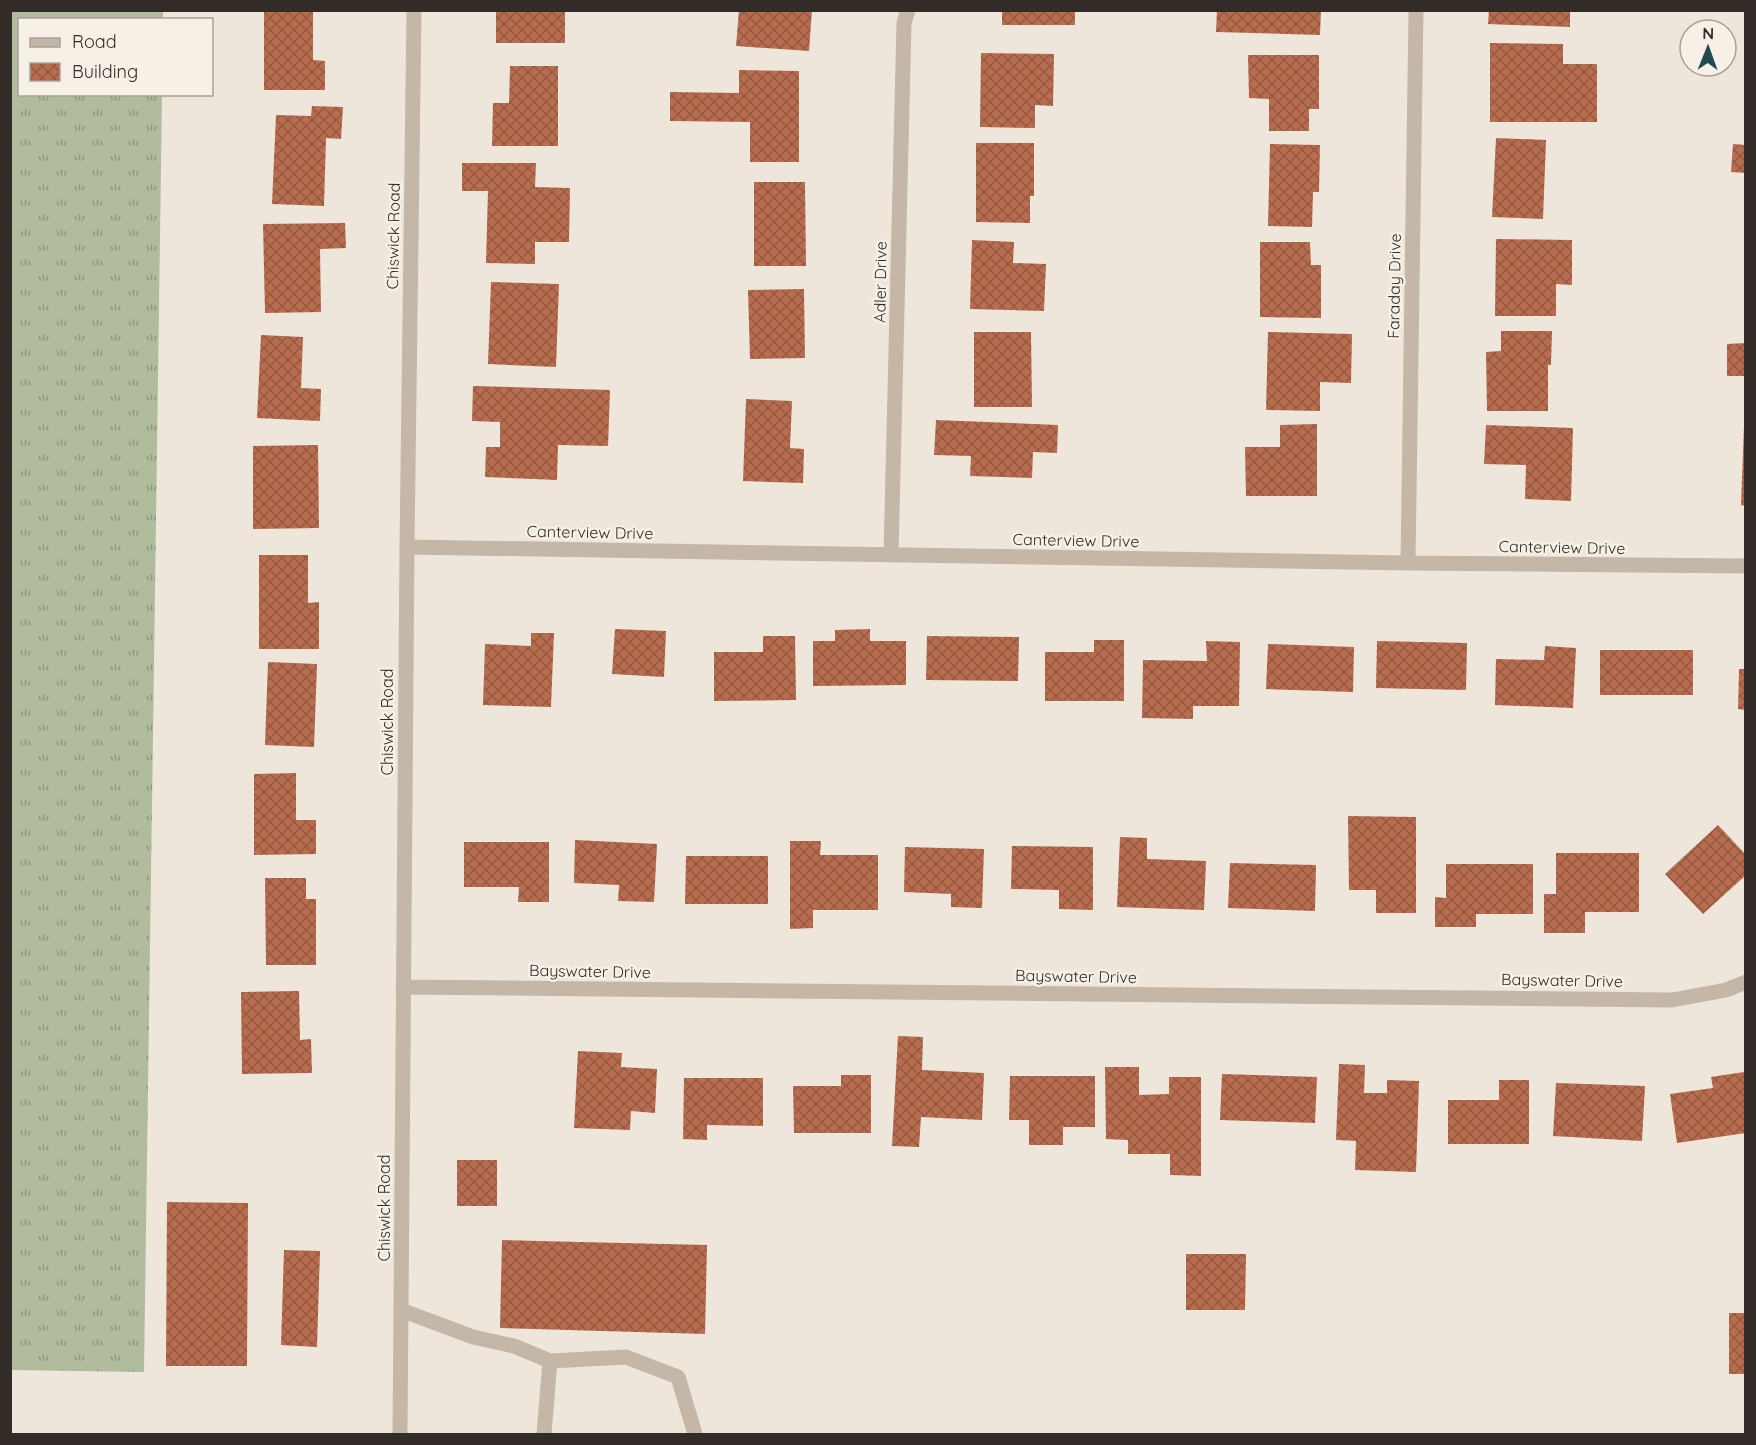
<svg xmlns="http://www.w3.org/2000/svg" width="1756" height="1445" font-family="Quicksand,sans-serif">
<defs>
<pattern id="grass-tufts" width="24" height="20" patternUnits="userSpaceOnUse" patternTransform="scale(1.5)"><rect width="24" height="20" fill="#b0bc9c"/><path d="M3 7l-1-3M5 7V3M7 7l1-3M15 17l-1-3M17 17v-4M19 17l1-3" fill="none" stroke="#90997f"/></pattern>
<pattern id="building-cross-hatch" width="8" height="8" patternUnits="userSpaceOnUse" patternTransform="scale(1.5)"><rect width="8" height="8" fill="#b86d4f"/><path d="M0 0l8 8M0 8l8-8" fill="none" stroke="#965a42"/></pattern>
</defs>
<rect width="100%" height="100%" fill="#eee6db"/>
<path fill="url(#grass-tufts)" d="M11,10L163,11V19L20,20V94L162,95L144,1372L11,1370Z"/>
<path fill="url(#building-cross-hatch)" d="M496,10H565V43H496Z
M739,10H812L809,51L736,46Z
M1002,10H1075V25H1002Z
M1217,10H1321L1320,35L1216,32Z
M1489,10H1570V27L1488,24Z
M264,11L313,12V60L325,61V90H264Z
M1490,43L1563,44V64H1597V122H1490Z
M981,53L1054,54L1053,106L1035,105V128L980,127Z
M1248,55H1319V109H1309V131H1269V99L1249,98Z
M510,66H558V146H492L493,103H509Z
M739,70L799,71V162H750V122L670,121V92L739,93Z
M312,106L343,107L341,139L326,138L324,206L272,204L276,115L311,116Z
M1496,138L1546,140L1543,219L1492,217Z
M976,143H1034V196H1030V223L976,222Z
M1270,144L1320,145L1319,192H1313L1312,227L1268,226Z
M1733,144L1746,145V173L1731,172Z
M462,163H536L535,187L570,188L569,242H535V264L486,263L488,191H462Z
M754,182H805L806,266H754Z
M345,223L346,248L320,249L321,312L265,313L263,224Z
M1496,239L1572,240V285L1556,284V316H1495Z
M972,240L1014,242L1013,263L1046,264L1044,311L970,309Z
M1260,242H1310L1311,265H1321V318L1260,317Z
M491,282L559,284L556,367L488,364Z
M804,289L805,358L750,359L748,290Z
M1501,331H1552L1551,365H1548V411H1487L1486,352L1501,351Z
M974,332H1031L1032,407H974Z
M1268,332L1352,334L1351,383L1320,382V411L1266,410Z
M261,335L303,337L301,388L321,389L320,421L257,418Z
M1746,343V376H1727V344Z
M473,386L610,390L608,446L558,445L557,480L485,477L486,447H500V422L472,421Z
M746,399L792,401L790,448L804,449L803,483L743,481Z
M936,420L1058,425L1057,453L1033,452L1032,478L970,476L971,456L934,455Z
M1317,424V496H1246L1245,447H1280V425Z
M1486,425L1573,428L1571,501L1525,499L1526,465L1484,464Z
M1744,425L1746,426V506L1741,505Z
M318,445L319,528L253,529V446Z
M259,555H308V603L319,602V649H259Z
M615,629L666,631L664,677L612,674Z
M870,629V641H906V685L813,686V641H835V630Z
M531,633H554L551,707L483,705L485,644L531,646Z
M763,636H795L796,700L714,701V652H763Z
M927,636L1019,637L1018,681L926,680Z
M1094,640H1124V701H1045V652H1094Z
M1206,641L1240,642L1239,706H1193V719L1142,718L1143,660L1207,661Z
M1377,641L1467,643L1466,690L1376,688Z
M1268,644L1354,647L1353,692L1266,689Z
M1545,646L1576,648L1573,708L1495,705L1496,659L1544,660Z
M1600,650H1693V695H1600Z
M268,662L317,664L314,747L265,745Z
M1739,669H1746V710L1738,709Z
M296,773V820H316V854L254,855V774Z
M1348,816L1416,817V913H1376V890H1349Z
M1718,825L1746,855V875L1703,914L1665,874Z
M1120,837L1147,838V859L1206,861L1204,910L1117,907Z
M575,840L657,844L654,902L618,901L619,885L574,883Z
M790,841H821L820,855H878V910H813V928L790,929Z
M464,842H549V902H518L519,887H464Z
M1012,846L1093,847V910L1059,909V890L1011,889Z
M905,847L984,849L982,908L951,907V894L904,892Z
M1556,853H1639V912H1585V933H1544V894H1556Z
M686,856H768V904H685Z
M1230,863L1316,865L1315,911L1228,908Z
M1446,864H1533V914H1476V927H1435V897L1446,898Z
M265,878H306V899H316V965H266Z
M299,991L300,1040L311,1039L312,1073L242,1074L241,992Z
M898,1036L923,1037L922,1070L984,1073L982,1120L921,1117L919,1147L892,1146Z
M578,1051L622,1053L621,1067L657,1069L655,1113L631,1111L630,1130L574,1128Z
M1339,1064L1365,1065L1364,1093H1387V1080L1419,1081L1416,1172L1355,1170L1356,1141L1336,1140Z
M1105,1067H1139V1095L1169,1094V1077H1201V1176L1170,1175V1154H1128V1140L1106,1139Z
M1744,1072L1746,1085V1133L1677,1143L1670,1094L1713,1088L1711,1077Z
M1222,1074L1317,1077L1315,1123L1220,1120Z
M841,1075H871V1133H794L793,1086H841Z
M1010,1076H1095V1127H1063V1145H1029V1120H1009Z
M684,1078H763V1126L707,1125V1140L683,1139Z
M1499,1080H1529V1144H1448V1100H1499Z
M1556,1083L1645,1086L1642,1141L1553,1136Z
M457,1160H497V1206H457Z
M167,1202L248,1203L247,1366H166Z
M502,1240L707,1245L705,1334L500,1328Z
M284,1250L320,1251L317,1347L281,1345Z
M1186,1254H1246L1245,1310H1186Z
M1729,1313H1746V1374H1729Z"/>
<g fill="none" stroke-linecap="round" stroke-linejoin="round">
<path stroke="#c5b7a8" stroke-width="15" d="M401,1310L473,1337L514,1346L550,1361L544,1434
M550,1361L626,1357L678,1377L695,1434"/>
<path stroke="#c5b7a8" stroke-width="15" d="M407,547L1408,563L1746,566
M891,555L904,23L908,10
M1408,563L1416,10
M403,987L1672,1000L1726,990L1746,982
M400,1434L407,547L414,10"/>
</g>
<g text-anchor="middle" stroke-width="5" stroke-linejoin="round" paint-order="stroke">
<g font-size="16" fill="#332b27" stroke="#f7f0e6">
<text transform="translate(393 236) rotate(-89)" y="6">Chiswick Road</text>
<text transform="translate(880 282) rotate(-89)" y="6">Adler Drive</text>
<text transform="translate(1394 286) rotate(-89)" y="6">Faraday Drive</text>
<text transform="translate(590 532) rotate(1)" y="6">Canterview Drive</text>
<text transform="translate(1076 540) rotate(1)" y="6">Canterview Drive</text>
<text transform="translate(1562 547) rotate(1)" y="6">Canterview Drive</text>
<text transform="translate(387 722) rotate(-90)" y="6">Chiswick Road</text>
<text transform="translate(590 971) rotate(1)" y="6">Bayswater Drive</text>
<text transform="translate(1076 976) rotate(1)" y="6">Bayswater Drive</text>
<text transform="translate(1562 980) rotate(1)" y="6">Bayswater Drive</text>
<text transform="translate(384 1208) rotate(-90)" y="6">Chiswick Road</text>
</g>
</g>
<rect width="1756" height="1445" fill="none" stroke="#332b27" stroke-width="24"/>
<rect x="18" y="18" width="195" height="78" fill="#f7f0e6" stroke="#a9a19a" stroke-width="1.5"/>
<rect x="30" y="38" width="30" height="9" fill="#c5b7a8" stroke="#a9a19a" stroke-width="1.5"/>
<text x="72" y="48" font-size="18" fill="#332b27">Road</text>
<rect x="30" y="63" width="30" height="18" fill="url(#building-cross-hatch)" stroke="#a9a19a" stroke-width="1.5"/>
<text x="72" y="78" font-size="18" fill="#332b27">Building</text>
<g transform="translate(1708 48) rotate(1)"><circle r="28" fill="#f7f0e6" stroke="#a9a19a" stroke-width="1.5"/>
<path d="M0-4.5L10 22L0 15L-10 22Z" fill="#224a4f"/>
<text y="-9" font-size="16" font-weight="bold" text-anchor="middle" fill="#332b27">N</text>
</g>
</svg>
